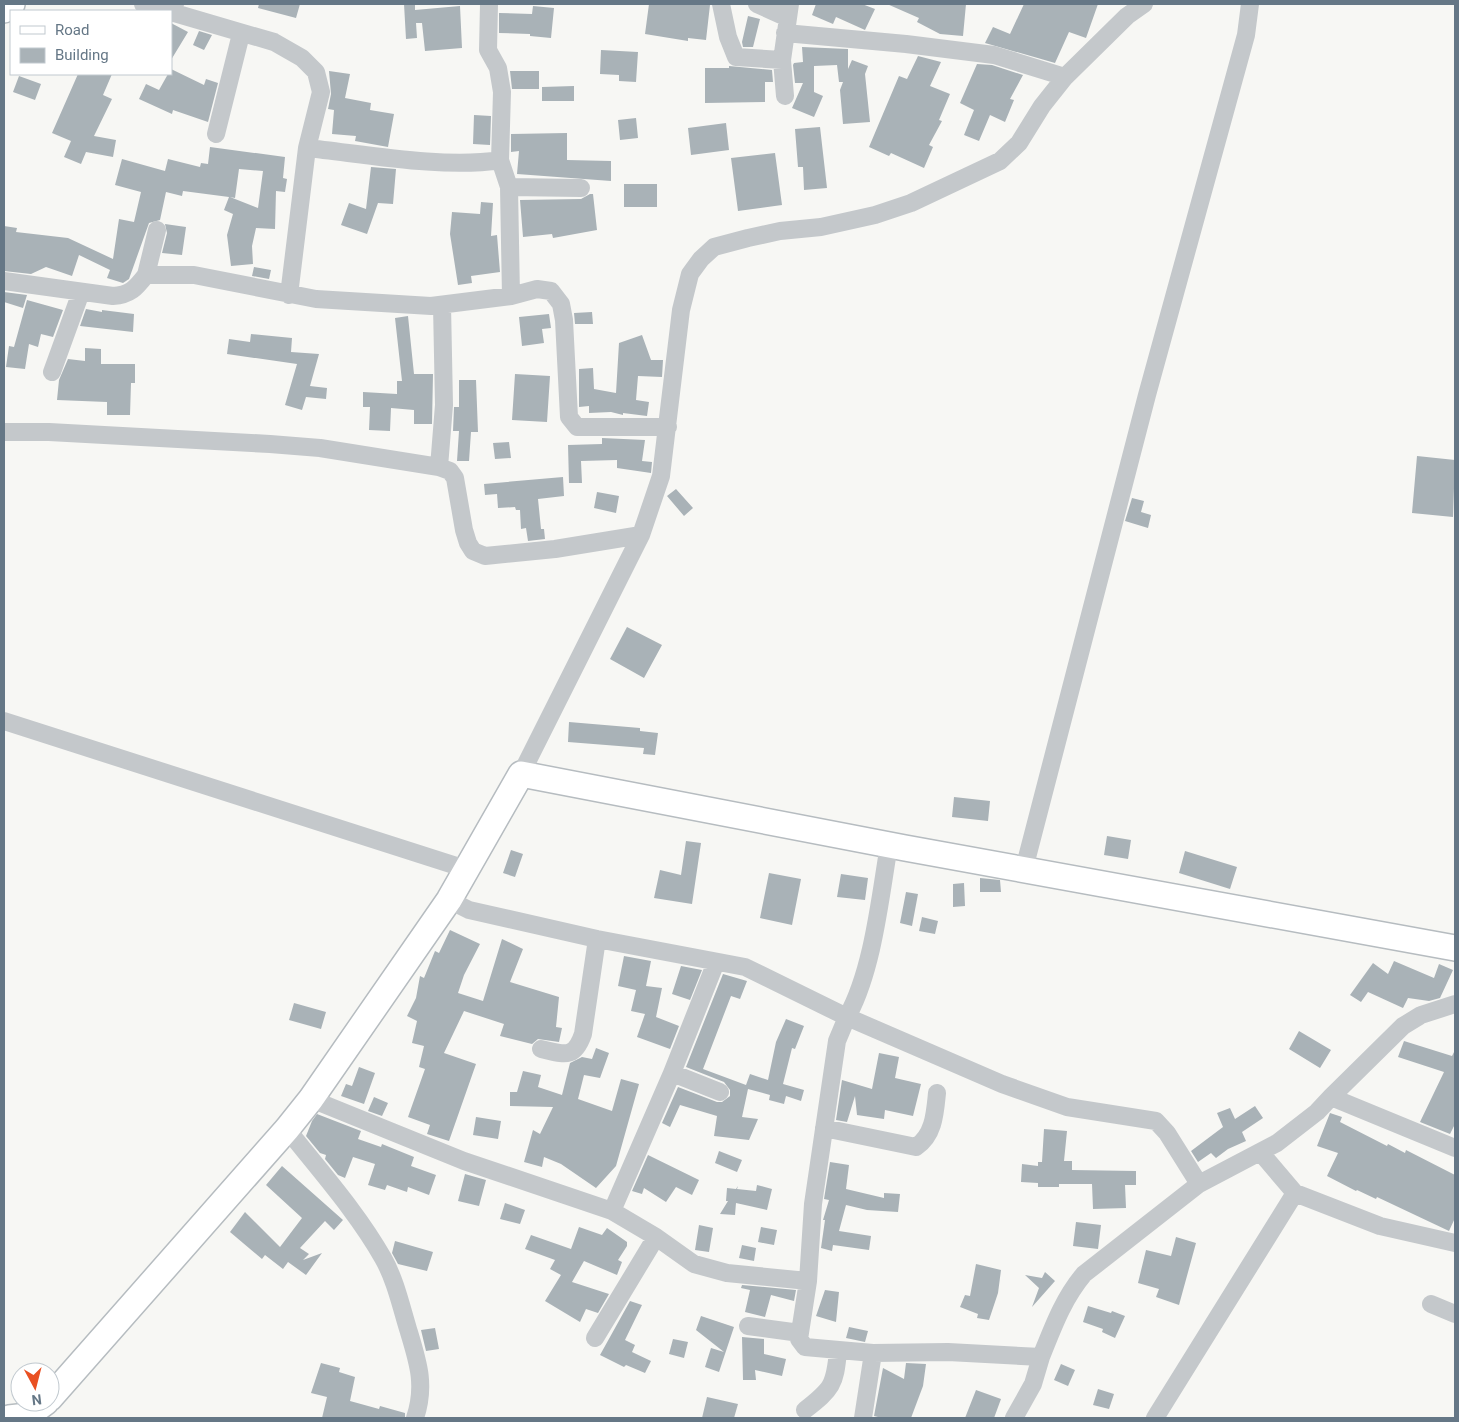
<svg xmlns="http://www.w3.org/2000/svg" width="1459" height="1422" font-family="Roboto,sans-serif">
<rect width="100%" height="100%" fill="#f7f7f4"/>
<path fill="#a9b2b7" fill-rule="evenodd" d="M259,4H300L296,18L258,8Z
M404,4H415V10L460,6L462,48L425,51L422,23H416L417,38L406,39Z
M649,4L710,5L706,40L688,38V41L645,34Z
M816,4H862L875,9L865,30L836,17L833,24L812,15Z
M887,4H966L963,36L940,34L917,22L919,18Z
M1024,4H1098L1086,38L1069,32L1055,63L985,43L993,27L1010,34Z
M533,6L554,8L551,38L530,36V34L499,33V13L532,14Z
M748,16L760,19L753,47H743L742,42Z
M171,23L188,32L171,60Z
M199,31L212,35L204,50L193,45Z
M802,47L848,49V69L852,60L868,66L865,74L870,122L843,124L840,90L843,82H839L837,65L814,66V92L823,96L814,117L792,108L803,83H795L793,65L794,63L803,62Z
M601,50L638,52L636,82L619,81V75L600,74Z
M918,56L941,62L930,86L950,94L939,120L942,121L929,145L933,147L924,168L891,153L889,156L869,147L899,76L907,79Z
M977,64L992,65L1023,75L1010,99L1014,100L1005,122L990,115L979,141L964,135L974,110L960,103Z
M729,66L772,70L773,82H765V102L705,103V68H729Z
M171,69L204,85L206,79L218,83L208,122L173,110L172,114L139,99L146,84L159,90L168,74H171Z
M329,71L350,74L345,98L371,103L370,110L394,114L388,147L355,141L356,136L332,134L334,110L328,109L331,94Z
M510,71H539V89H512Z
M78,74H112L103,95L112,99L94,136L116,140L113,157L86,152L81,164L64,157L71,141L52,133Z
M19,76L41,84L35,100L13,92Z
M574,86V101H542V87Z
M474,115L491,116L490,145L473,144Z
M636,118L638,138L620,140L618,120Z
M726,123L729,150L691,155L688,128Z
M820,127L827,188L804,190L803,167H798L795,129Z
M567,133V160L611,161V181L517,174L519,151L511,152V134Z
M210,147L285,157L283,178L287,179L285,192L276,191L275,229L256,228L252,246L253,264L231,266L227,235L233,214L224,210L229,197L183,191L182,196L166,192L160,220L149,223L129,279L123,283L107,278L110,270L79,255L72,276L46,267L31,274L4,271V226L17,228L16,232L68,238L113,259L119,219L134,222L141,192L115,185L122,159L165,171L168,159L200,167L201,163L208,164ZM239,169L263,171L258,208L230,197L235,198Z
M775,153L782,205L738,211L731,158Z
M371,167L396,169L393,204L378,203L367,234L341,225L349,203L366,209Z
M624,184H657V207H624Z
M590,194H593L597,230L553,238L552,234L523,237L520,200L581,199Z
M481,202L493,203L491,236L497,235L500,272L471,276L472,283L458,285L450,234L452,212L480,214Z
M165,224L186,227L182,255L162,253L167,233Z
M254,267L271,270L269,279L252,276Z
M4,292L27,295L23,308L4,302Z
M27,300L63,310L53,337L41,334L38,347L29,344L25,369L6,367L9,346L14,347Z
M86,309L102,312V310L134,314L133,332L80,326Z
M592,312L593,324H575L574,313Z
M549,314L551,328L542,329L544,343L522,346L519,317Z
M408,316L414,374H433L432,424H414V410L391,408L390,431L369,430L370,407H363V392L397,394V381H402L395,318Z
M251,334L292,338L291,352L319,354L310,386L327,388L326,399L306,397L302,410L285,405L297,364L227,354L229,339L250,342Z
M642,335L651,360H663L662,377L638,376L636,400L649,402L647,416L623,413V415L611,412L589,413V406L579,407V369L593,368L594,389L616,393L619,343Z
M85,348L101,349V364H135V383H131L130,415H107V402L57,400L59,380L68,359L85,361Z
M515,374L550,376L547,422L512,420Z
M459,380H476L478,432H471L469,461H457L459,431H453L454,407H459Z
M602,438L645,440L642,461L652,462L651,473L617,468V460L581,461L582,483H569L568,445L602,444Z
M509,442L511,458L495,459L493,443Z
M1417,456L1455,460L1453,517L1412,513Z
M563,477L564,496L538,499L541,529H544L545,539L528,541L526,528L521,529L520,510H516L515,507L498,508L497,494L485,495L484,484Z
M676,489L693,508L684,516L667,496Z
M597,492L619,496L616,513L594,508Z
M1132,498L1144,501L1141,512L1151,515L1148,528L1125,521Z
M627,627L662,645L644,678L610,659Z
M569,722L640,728V731L658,733L655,755L643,754L644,748L568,742Z
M954,797L990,801L988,821L952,817Z
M1107,836L1131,840L1128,859L1104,855Z
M686,841L701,843L692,904L654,898L660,870L681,875Z
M511,850L523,854L515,877L503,873Z
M1185,851L1237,867L1230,889L1179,873Z
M769,873L801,879L792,925L760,918Z
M841,874L868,878L865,900L837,897Z
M980,878L1000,880L1001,892H980Z
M964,883L965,906L953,907V884Z
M906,892L918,894L912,926L900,923Z
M922,917L938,921L935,934L919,931Z
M450,930L480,944L464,975L458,993L483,1001L502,939L523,949L510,982L559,997L556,1027L562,1028L559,1042L538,1039L532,1044L500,1036L504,1024L464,1011L444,1053L476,1064L449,1141L427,1134L430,1125L408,1117L425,1069L419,1067L424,1046L412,1043L417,1021L407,1016L416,998L420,976L424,978L435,951L439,953Z
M624,956L651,961L646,986L662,988L656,1017L679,1026L670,1049L637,1037L645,1014L631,1011L636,990L618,986Z
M1394,961L1434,978L1439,964L1453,970L1440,998L1429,1001L1408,998L1403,1008L1368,992L1361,1002L1350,995L1373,963L1388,974Z
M681,966L702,970L690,1000L672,994Z
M723,974L747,981L740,999L731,996L703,1069L746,1085L750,1074L768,1080L776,1042L786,1019L804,1026L795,1049L792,1048L783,1084L804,1090L801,1101L786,1096L784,1104L769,1100L770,1095L748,1089L742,1117L758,1119L749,1140L714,1136L717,1116L680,1105L670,1127L662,1123L678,1087L717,1102H722L730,1096V1090L724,1082L686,1067Z
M294,1003L326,1012L321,1029L289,1020Z
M1299,1031L1331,1050L1320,1068L1289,1049Z
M1404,1041L1452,1056L1455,1050V1124L1450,1134L1420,1122L1444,1072L1398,1057Z
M596,1048L609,1053L600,1078L584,1075L578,1099L612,1111L621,1079L639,1084L616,1166L596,1188L561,1164L544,1157L542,1167L524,1162L533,1130L540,1134L553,1107L510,1106V1092H517L523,1071L541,1075L538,1087L562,1095L570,1063L582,1057L592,1059Z
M879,1053L899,1057L895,1078L921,1084L913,1116L885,1110L884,1119L857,1115L855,1096L847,1122L836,1120L842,1080L872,1089Z
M359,1067L375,1073L364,1104L341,1096L346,1084L352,1086Z
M374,1097L388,1103L382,1116L368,1111Z
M1255,1106L1263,1118L1242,1132L1246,1141L1228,1149L1216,1158L1211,1153L1198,1162L1191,1151L1223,1127L1217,1113L1230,1108L1235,1119Z
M1330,1113L1342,1117L1340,1122L1387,1146L1388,1144L1405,1153L1406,1150L1455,1175V1218L1449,1231L1377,1197L1376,1199L1357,1190L1356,1191L1327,1176L1338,1153L1317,1146Z
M317,1114L361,1131L358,1139L381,1147L382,1144L414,1157L411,1166L436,1175L429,1195L408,1187L407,1192L387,1185L385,1190L368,1185L375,1164L353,1157L345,1178L338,1175L325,1159L326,1155L320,1153L306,1136L312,1121Z
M476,1117L501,1121L498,1139L473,1135Z
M1044,1129L1067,1131L1064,1161H1072V1170L1136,1171V1185H1125L1126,1208L1093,1209L1092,1184H1059V1187H1038V1183L1021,1182L1022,1164L1038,1166V1162H1042Z
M719,1151L742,1160L737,1172L715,1163Z
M648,1155L699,1180L692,1195L676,1187L666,1202L644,1188L642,1194L632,1191Z
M830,1162L849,1165L846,1189L884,1198V1193L900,1194L898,1212L867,1210L846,1205L839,1231L871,1236L869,1250L833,1245L832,1251L821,1248L825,1220H823L829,1200L824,1199Z
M282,1166L343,1220L334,1230L325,1221L300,1248L309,1254L303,1260L322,1253L306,1275L288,1262L283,1269L265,1255L262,1259L230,1232L245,1212L280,1247L302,1218L266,1185Z
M465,1174L486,1180L479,1206L458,1201Z
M757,1185L772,1189L767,1210L736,1203L735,1215L720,1214L728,1201H726L727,1188L736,1189L738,1186L737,1189L756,1191Z
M505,1203L525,1210L520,1224L500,1219Z
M1076,1222L1101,1225L1098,1249L1073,1246Z
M699,1225L713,1228L709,1252L695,1250Z
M579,1227L602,1235L607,1228L627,1242V1246L618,1260L622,1262L617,1275L584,1261L572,1282L609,1294L598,1313L586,1309L580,1322L545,1301L561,1275L550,1269L555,1260L525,1249L531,1235L571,1249Z
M761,1227L777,1230L774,1245L758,1242Z
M1176,1237L1196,1243L1179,1305L1156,1297L1159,1289L1138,1283L1146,1250L1171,1256Z
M395,1241L433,1252L427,1271L398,1264L392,1253Z
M742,1245L756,1248L754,1261L739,1258Z
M976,1264L1001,1270L998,1293L989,1320L977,1318L978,1314L960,1307L965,1295L970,1296Z
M1045,1272L1055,1281L1032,1307L1039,1288L1025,1275L1042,1278Z
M742,1285L796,1290L794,1301L771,1295L765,1317L745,1312L750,1290L741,1288Z
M825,1290L839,1292L836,1322L816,1316Z
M630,1301L642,1305L625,1340L635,1345L632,1352L651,1361L645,1373L626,1365L624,1367L600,1355Z
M1088,1306L1111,1313L1112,1311L1125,1316L1115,1338L1102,1332L1103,1329L1083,1322Z
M701,1316L734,1327L719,1372L705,1367L711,1348L724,1352L696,1330Z
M849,1327L868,1331L865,1342L846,1338Z
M435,1328L439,1349L426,1351L421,1330Z
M742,1337L764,1339V1354L786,1359L782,1376L755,1370L756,1380H743Z
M673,1339L688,1342L684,1358L669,1354Z
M321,1363L340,1368L339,1372L355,1377L350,1401L379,1409L380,1406L405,1413V1418H322L327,1397L311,1393Z
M906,1363L926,1364L923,1386L911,1418H882L874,1416L883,1368L904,1379Z
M1061,1364L1075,1370L1068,1386L1054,1380Z
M1098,1389L1114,1394L1109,1409L1093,1405Z
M976,1390L1001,1399L994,1418H965Z
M707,1397L738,1404L734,1418H702Z"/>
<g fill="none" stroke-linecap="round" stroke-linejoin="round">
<g stroke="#b6bcc0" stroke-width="28">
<path id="secondary" d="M4,10L12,4
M50,1398L287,1129L311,1099L449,900L521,774L905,848L1455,948
M9,1418L27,1416L46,1402"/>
</g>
<path stroke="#c4c8cb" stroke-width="18" d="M143,4L168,11
M175,4L171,12L274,42L302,58L316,72L321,92L307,148
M721,4L728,37L736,57L782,60
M757,4L788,18
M785,33L906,44L994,55L1065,77
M785,96L782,60L790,4
M216,134L241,34
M500,160L509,187L511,296
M509,187L581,188
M146,275L157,230
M4,281L113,296C130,295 136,288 146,275H194L316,299L431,306L511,296L537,289L551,291L561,304L564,320L569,417L577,427H668
M289,295L307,148C364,154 444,169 500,160L502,92L498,68L488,50L489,4
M52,372L81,292
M4,432H49L270,444L320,448L439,467L450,471L455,478L464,530L468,543L473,551L485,556L555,549L641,535
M439,467L444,405L442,305
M4,721L466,869
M521,774L641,535L661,476L681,310L690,274L701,259L714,247L748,238L780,231L821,227L875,215L911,203L1000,161L1019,143L1042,106L1065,77L1127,16L1144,4
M889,845C880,898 873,970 847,1017L1002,1084L1067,1107L1156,1121L1167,1133L1199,1184
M1024,869L1147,395L1246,35L1250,4
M449,900L469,910L597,939L745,967L847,1017L837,1041L813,1204L808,1281L799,1339L805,1347L873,1353L948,1352L1041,1357L1033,1384L1014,1418
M541,1049C564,1054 574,1060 583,1034L597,939
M672,1073L720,1092
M1331,1097L1403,1026L1421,1015L1455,1004
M311,1099L464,1161L612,1211L656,1237L694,1264L727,1273L808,1281
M824,1128L916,1147C934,1135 935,1113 937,1093
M287,1129C320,1171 357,1212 383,1258C395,1279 401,1306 408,1329C418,1362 426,1385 415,1418
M1261,1153L1295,1193
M612,1211L672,1073L716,962
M1431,1304L1455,1314
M748,1326L800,1333
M595,1338L656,1237
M1041,1357C1053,1327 1063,1299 1084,1274L1199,1184L1277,1143L1317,1112L1331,1097L1455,1148
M805,1410C832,1389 835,1385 838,1351
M863,1418L873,1353
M1155,1418L1295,1193L1380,1226L1455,1243"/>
<use href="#secondary" stroke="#fff" stroke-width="25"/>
</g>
<rect width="1459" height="1422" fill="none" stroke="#657786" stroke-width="10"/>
<rect x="10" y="10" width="162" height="65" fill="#ffffff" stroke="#c1c9cf"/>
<rect x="20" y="26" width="25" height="8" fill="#ffffff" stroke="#c1c9cf"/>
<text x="55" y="35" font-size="15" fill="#657786">Road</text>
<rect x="20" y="48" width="25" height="15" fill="#a9b2b7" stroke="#c1c9cf"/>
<text x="55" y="60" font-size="15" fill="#657786">Building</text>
<g transform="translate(35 1387) rotate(173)"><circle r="24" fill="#ffffff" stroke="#c1c9cf"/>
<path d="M0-4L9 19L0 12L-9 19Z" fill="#e95022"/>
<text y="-8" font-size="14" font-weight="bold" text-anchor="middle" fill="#657786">N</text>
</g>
</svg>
